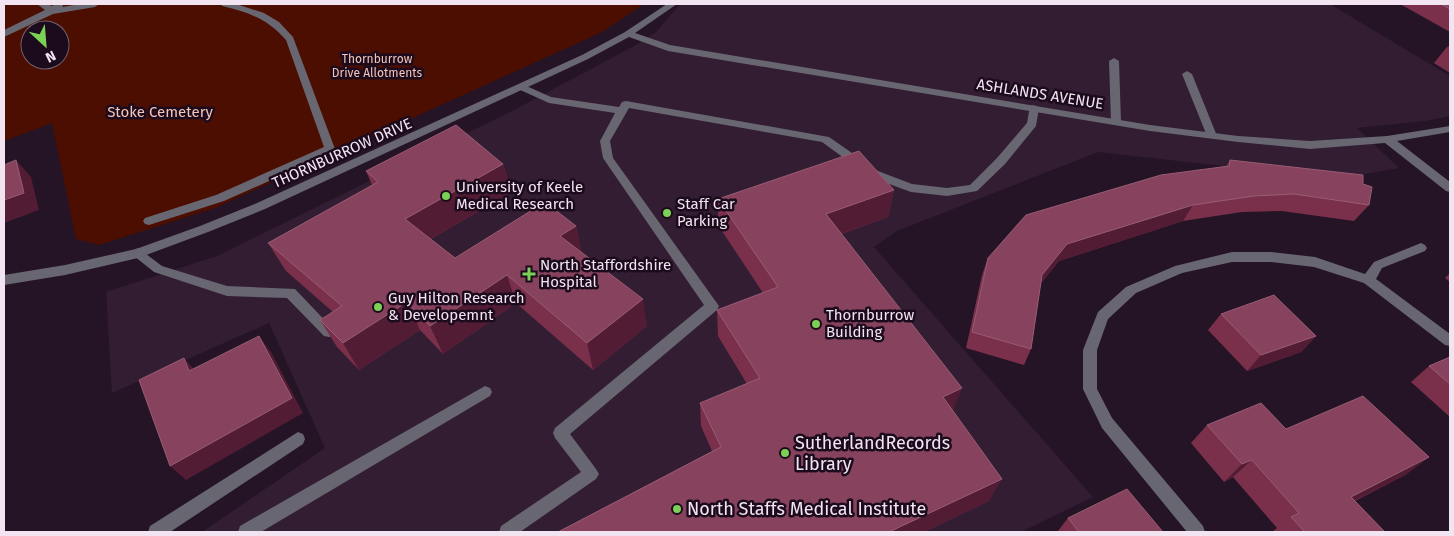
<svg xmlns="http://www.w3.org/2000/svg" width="1454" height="536" font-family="'Fira Sans',sans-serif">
<rect width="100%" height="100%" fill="#251425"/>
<path fill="#321d32" d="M680,4H1330L1450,76V116L1425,121L1357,128L1399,168L1338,179L1098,152L897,231L874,247L1093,497L1021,532H202L325,448L269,323L112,393L106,292L217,256L514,110L634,46L656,32Z"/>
<path fill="#4b0e00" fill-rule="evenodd" d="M4,4H644L602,32L215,208L99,245L76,239L52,123L4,141ZM30,30H60V60H30Z"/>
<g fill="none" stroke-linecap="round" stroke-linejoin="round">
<path fill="#686671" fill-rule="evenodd" d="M37,4H47L52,6L55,4H64L62,7L80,4H99L95,7L53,14L4,37V30L45,10Z
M221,4H236L264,13L279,22L293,37L335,149L334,152L224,201L149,225L145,224L143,221L145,218L216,195L324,147L286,40C268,19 248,12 222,6Z
M1114,58L1119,61L1121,122L1116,125L1111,122L1109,61Z
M1187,71L1192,74L1217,136L1216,138H1208L1207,136L1182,74Z
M522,84L551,97L619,107L622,102L626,101L829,137L878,171L912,184L947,188L970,185L997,158L1027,123L1030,106L1034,105L1039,108L1036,126L1005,164L977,191L947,196L911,192L870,177L822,142L629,108L610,141L613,158L719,306L717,310L570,434L596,469L599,474L596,479L520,532H499L501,526L581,472L555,438L553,433L555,428L704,305L603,158L600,141L615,113L549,103L518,89L517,87Z
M138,248L162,266L227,286L295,289L336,332L334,336L329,337L324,336L287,298L227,296L154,272L134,256L132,253L134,250Z
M485,386L490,388L492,392L490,396L261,532H238L240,526Z
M298,432L303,434L305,439L303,444L170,532H148L150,526Z"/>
<path fill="#686671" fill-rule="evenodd" d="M667,4H677L635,33L670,45L1150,125L1238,136L1310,141L1387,136L1450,126V132L1397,141L1450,182V192L1446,191L1385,143L1310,149L1238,142L1150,131L668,51L629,37L588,59L265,209L208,232L138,258L65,275L4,285V275L65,265L136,249L200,226L257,203L582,55L625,32Z
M1421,243L1425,245L1427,248L1425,251L1382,268L1376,279L1450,334V346L1445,345L1364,283L1314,267L1271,262H1232L1182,273L1136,293L1108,319L1097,350V389L1112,418L1203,526L1205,532H1187L1102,428L1083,389V350L1098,312L1126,287L1175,266L1232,252H1271L1315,257L1365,274L1374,262Z"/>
</g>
<path fill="#7a304b" d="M1400,4H1450V32Z
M1450,46V73L1434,63L1447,47Z
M1230,160L1363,184L1369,205L1354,221L1282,211L1242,212L1183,221L1059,261L1041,283L1031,349L1024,365L966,348L982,275L988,258L1226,167Z
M503,164L512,192L431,239L455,258L576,226L581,251L647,326L593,370L516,303L443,354L420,330L359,370L337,347L320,320L333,312L286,271L268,243L372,185L366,171Z
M894,190L888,217L841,234L953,411L989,501L924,532H558L712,451L701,426L700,403L747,384L718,336L717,310L763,293L718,225V199Z
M1450,273V282L1445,278Z
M1221,314L1316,336L1301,352L1247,371L1208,330Z
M1450,357V417L1411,382L1429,366Z
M1207,425L1286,429L1429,457L1405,475L1355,501L1385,532H1272L1277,528L1233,477L1224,482L1191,443Z
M1068,518L1163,532H1059L1058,531Z"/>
<path fill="#531c35" d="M16,160L31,177L39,210L4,223V200Z
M503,164L512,192L417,247L405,219Z
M894,190L888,217L823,240L826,214Z
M1193,205L1183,221L1059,261L1035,291L1042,275L1067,244Z
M576,226L582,254L560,236Z
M507,275L516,303L443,354L430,326Z
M643,299L647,326L593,370L587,343Z
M407,302L420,330L359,370L343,343Z
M259,336L271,352L303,413L186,480L170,466Z
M1316,336L1301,352L1247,371L1261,355Z
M184,358L198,374L189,371Z
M962,388L952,413L943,397Z
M1429,457L1405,475L1328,514L1351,497Z
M1252,460L1233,477L1224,482L1242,464Z
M1002,479L989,501L924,532H889Z"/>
<path fill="#87435d" stroke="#985c74" d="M1441,4H1450V9Z
M456,125L503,164L405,219L455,258L545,202L576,226L560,236L643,299L587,343L507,275L430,326L407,302L343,343L320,320L342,306L268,243L378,182L366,171Z
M859,151L894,190L826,214L962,388L943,397L1002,479L889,532H558L721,447L700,403L760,378L717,310L778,287L718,199Z
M16,160L24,193L4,200V165Z
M1230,160L1363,175V184L1372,187L1369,205L1294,194L1254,196L1193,205L1067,244L1042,275L1031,349L972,332L988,258L1026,215L1161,175L1229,166Z
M1274,295L1316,336L1261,355L1221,314Z
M259,336L292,398L170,466L139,380L184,358L189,371Z
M1450,357V384L1429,366Z
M1363,396L1429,457L1351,497L1385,532H1305L1291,517L1299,513L1252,460L1242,464L1207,425L1261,403L1286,429Z
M1127,489L1163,532H1079L1068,518Z"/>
<g fill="#7bd156" stroke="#1c0b1c" stroke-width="2">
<circle cx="446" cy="196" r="5"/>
<circle cx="667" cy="213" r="5"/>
<path d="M526.5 266.5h5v5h5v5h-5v5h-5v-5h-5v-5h5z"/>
<circle cx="378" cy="307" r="5"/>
<circle cx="816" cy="324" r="5"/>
<circle cx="785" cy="453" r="5"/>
<circle cx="677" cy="509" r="5"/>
</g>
<g text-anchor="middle" stroke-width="5" stroke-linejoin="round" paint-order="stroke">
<g font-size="12" fill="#f5c5b8" stroke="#1c0b1c">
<text x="377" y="63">Thornburrow<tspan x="377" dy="14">Drive Allotments</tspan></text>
</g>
<g font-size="15" fill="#f2e5f1" stroke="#1c0b1c">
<text transform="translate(1040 94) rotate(9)" y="5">ASHLANDS AVENUE</text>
<text transform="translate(342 153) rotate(-24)" y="5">THORNBURROW DRIVE</text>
</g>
<g font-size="15" fill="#f5c5b8" stroke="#1c0b1c">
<text x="160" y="117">Stoke Cemetery</text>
</g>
<g font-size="15" fill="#f2e5f1" stroke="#1c0b1c" text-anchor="start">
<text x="456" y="192">University of Keele<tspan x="456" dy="17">Medical Research</tspan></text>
<text x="677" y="209">Staff Car<tspan x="677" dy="17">Parking</tspan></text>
<text x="540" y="270">North Staffordshire<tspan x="540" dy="17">Hospital</tspan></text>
<text x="388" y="303">Guy Hilton Research<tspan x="388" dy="17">&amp; Developemnt</tspan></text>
<text x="826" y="320">Thornburrow<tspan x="826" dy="17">Building</tspan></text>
</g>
<g font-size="18" fill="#f2e5f1" stroke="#1c0b1c" text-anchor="start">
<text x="795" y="449">SutherlandRecords<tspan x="795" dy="21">Library</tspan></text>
<text x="687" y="515">North Staffs Medical Institute</text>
</g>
</g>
<rect width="1454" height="536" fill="none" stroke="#f2e5f1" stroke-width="10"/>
<g transform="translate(45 45) rotate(154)"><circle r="24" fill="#1c0b1c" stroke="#726271"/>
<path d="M0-4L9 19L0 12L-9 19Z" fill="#7bd156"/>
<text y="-8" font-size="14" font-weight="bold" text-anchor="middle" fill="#f2e5f1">N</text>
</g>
</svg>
